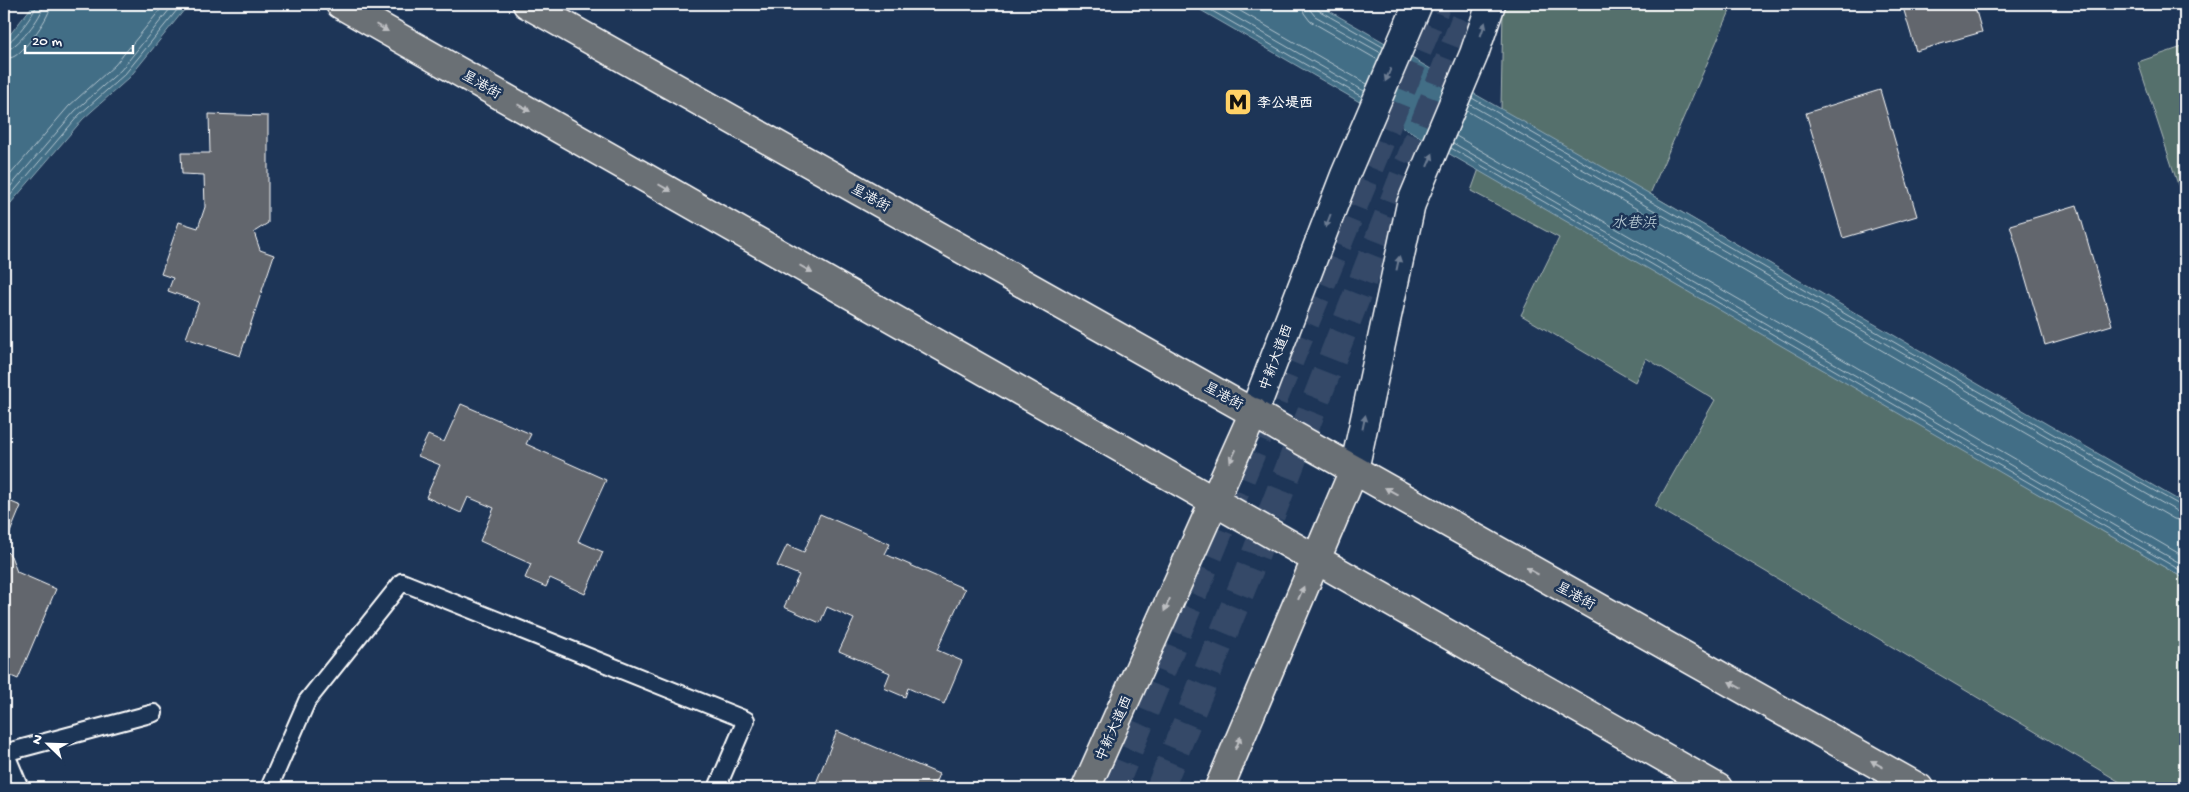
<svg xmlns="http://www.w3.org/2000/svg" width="2189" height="792" font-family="'Gochi Hand','LXGW WenKai TC',sans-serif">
<rect width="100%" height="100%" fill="#1d3557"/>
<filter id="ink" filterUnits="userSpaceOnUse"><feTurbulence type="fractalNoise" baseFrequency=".02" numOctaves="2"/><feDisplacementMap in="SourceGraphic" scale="10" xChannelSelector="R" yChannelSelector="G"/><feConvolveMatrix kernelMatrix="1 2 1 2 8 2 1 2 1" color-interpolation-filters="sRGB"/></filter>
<g filter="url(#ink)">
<path fill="#556f6c" stroke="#aab7b6" d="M1506,4H1733L1650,194L2053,429L2025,486L2185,579V788H2130L1655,506L1715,400L1646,358L1635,382L1521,315L1559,238L1471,191L1501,108L1503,10Z
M2185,46V206L2138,62Z"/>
<path fill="#426e86" stroke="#8ea8b6" d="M34,4H189L129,78L83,119L4,211V42Z
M1190,4H1317L1650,194L2185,504V579Z"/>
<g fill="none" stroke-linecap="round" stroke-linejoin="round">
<path stroke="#b3c5cf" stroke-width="1" d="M1200,4L1362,97
M1213,4L1364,91
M1228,4L1367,84
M1302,4L1304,13L1310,21L1378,60
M1309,4L1310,10L1315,16L1381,53
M1316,4L1318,10L1383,47
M4,45C12,44 36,12 37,4
M4,51C16,50 43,16 44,4
M4,59C8,58 12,58 15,56C26,49 51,16 51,4
M1472,98L2051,433L2185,508
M1469,104L2178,512L2185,514
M1467,111L2174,519L2185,521
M1456,136L2185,557
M1453,143L2185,566
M1451,148L2185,573
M4,182L69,106L115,65L165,4
M4,194L75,111L121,70L174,4
M4,203L79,115L125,74L182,4"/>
</g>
<path fill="#62666d" stroke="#fff" d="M1902,4H1974L1982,32L1916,51Z
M1880,90L1917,216L1843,238L1806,113Z
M209,114L268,116V223L254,232L260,250L274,255L240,356L186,338L199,302L168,291L173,278L161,274L179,222L198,228L205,207L204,175L182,174L181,153H210Z
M2077,205L2112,325L2045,345L2010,225Z
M461,404L531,434L526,444L606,480L578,541L603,552L585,594L550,578L546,587L525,578L531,564L480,541L494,508L468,497L461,513L426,497L440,465L418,456L428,435L444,442Z
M4,499L21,506L4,547Z
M820,514L890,544L885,554L965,589L937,650L962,661L944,704L908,688L905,697L884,688L890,673L839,651L854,619L827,607L820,623L784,607L799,575L777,566L787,545L804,552Z
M4,549L11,556L17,572L56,589L18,679L4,673Z
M837,731L939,774L933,788H814Z"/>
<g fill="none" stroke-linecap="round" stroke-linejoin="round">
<path stroke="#344968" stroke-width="28" stroke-dasharray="28 14" stroke-linecap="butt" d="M1113,788L1437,4
M1160,788L1249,571L1471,4"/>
<g stroke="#fff" stroke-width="20">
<path id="lane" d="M5,752L20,788
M4,753L154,713
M269,788L307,701L402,582L746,720L717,788"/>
</g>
<g stroke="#fff" stroke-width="31">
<path id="secondary" d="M1254,412L1345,175L1418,4
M1354,470L1411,204L1474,54L1491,4"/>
</g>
<g stroke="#fff" stroke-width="31">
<path id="primary" d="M340,4L1718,788
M527,4L1919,788
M1086,788L1254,412
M1219,788L1354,470"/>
</g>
<use href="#lane" stroke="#1d3557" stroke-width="16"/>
<use href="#secondary" stroke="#1d3557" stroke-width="28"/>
<use href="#primary" stroke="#6b6f75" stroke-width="28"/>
</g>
<defs><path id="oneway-solid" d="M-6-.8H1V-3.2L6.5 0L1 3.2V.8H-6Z" transform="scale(1.25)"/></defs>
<g fill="#bcbec1">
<use href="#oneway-solid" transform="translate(382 28) rotate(30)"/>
<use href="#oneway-solid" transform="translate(524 108) rotate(30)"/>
<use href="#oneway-solid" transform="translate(665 188) rotate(30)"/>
<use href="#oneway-solid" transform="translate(806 269) rotate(30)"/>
<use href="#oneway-solid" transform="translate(1233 456) rotate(115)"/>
<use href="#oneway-solid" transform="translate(1391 491) rotate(-151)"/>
<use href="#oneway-solid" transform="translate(1532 571) rotate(-151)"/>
<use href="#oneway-solid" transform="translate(1301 593) rotate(-67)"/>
<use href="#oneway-solid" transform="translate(1167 605) rotate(114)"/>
<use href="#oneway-solid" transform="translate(1735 685) rotate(-151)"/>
<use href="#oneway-solid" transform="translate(1238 743) rotate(-67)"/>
<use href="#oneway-solid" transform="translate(1877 764) rotate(-151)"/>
</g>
<g fill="#6c7c92">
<use href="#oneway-solid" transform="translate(1483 29) rotate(-71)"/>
<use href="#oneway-solid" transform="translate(1388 75) rotate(113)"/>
<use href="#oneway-solid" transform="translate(1430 160) rotate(-67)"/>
<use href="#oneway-solid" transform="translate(1328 221) rotate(111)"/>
<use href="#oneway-solid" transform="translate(1398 263) rotate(-78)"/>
<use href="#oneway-solid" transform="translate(1364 422) rotate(-78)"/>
</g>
</g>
<defs>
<g id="metro-square" transform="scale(1.4375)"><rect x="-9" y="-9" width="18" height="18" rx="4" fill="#ffd166" stroke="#1d3557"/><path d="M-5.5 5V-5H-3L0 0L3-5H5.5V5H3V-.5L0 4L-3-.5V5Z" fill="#111"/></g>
</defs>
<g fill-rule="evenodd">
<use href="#metro-square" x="1238" y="102"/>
</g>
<g text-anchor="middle" stroke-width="5" stroke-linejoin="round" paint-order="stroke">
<g font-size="14" fill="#fff" stroke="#1d3557">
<text transform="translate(482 84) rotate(30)" y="5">星港街</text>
<text transform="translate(871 197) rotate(29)" y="5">星港街</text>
<text transform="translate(1275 357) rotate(-69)" y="5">中新大道西</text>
<text transform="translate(1224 395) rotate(29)" y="5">星港街</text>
<text transform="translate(1576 595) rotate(29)" y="5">星港街</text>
<text transform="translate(1113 728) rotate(-66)" y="5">中新大道西</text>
</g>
<g font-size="14" font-weight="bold" fill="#fff" stroke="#1d3557" text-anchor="start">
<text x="1257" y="107">李公堤西</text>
</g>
<g font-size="15" font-style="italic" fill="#b3c5cf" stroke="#1d3557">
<text x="1634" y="227">水巷浜</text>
</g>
</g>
<rect width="2189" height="792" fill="none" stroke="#1d3557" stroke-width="20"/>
<rect x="10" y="10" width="2169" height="772" fill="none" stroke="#fff" stroke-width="2" filter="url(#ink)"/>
<g transform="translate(48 744) rotate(293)" stroke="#1d3557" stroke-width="4" paint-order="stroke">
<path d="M0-4L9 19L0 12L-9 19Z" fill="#ffffff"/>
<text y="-8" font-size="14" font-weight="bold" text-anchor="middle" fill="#ffffff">N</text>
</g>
<path d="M25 45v8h108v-8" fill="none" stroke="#ffffff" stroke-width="2.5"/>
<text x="32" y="45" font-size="15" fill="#ffffff" stroke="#1d3557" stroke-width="4" paint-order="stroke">20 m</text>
</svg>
